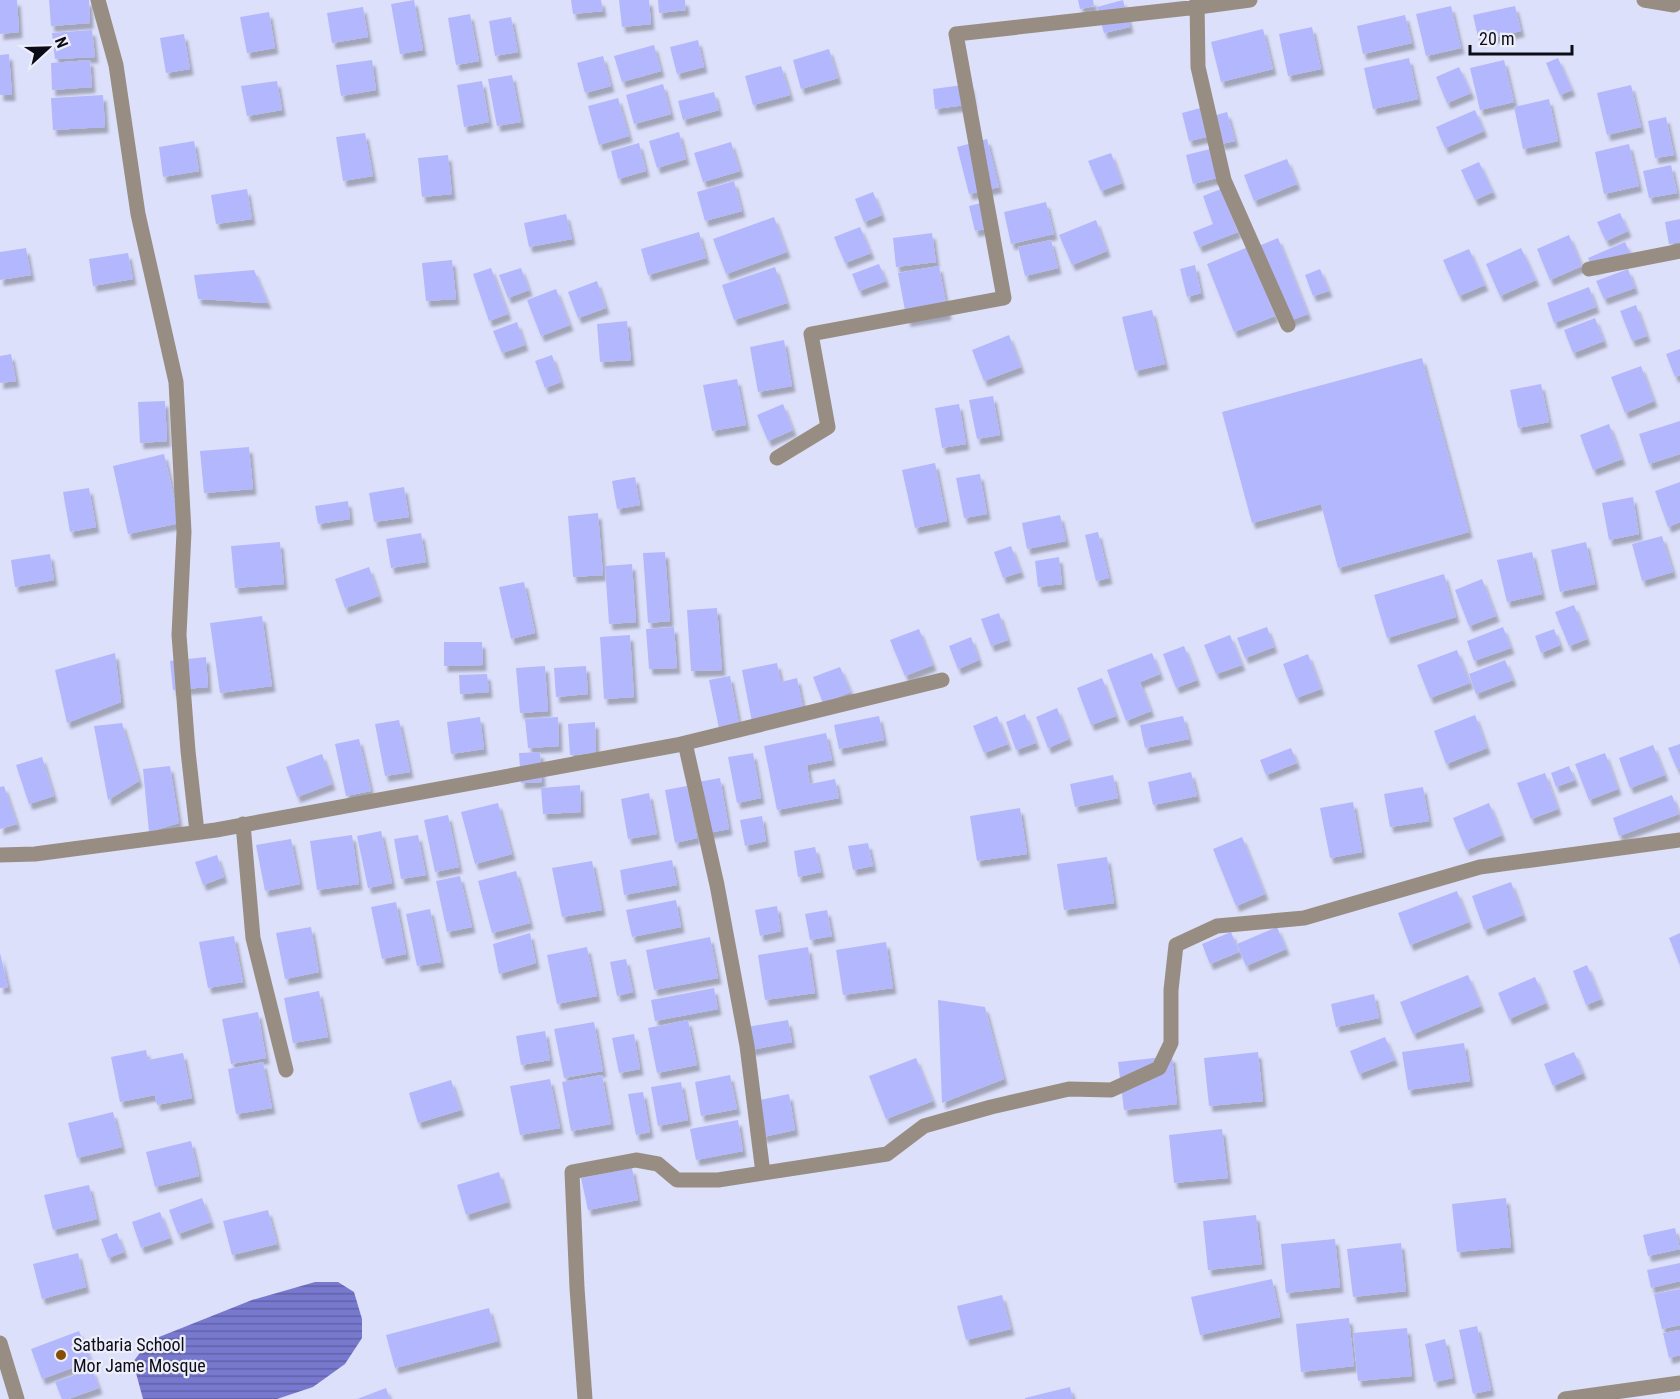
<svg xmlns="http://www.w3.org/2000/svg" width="1680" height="1399" font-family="'Roboto Condensed',sans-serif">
<defs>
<pattern id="water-rules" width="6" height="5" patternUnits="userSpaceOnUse" patternTransform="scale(1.5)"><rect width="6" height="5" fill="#7879ce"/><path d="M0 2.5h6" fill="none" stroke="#6162a6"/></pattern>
<filter id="shadow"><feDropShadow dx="3.5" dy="6" stdDeviation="1.5" flood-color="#0004"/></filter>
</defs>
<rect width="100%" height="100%" fill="#dde0fb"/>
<path fill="url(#water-rules)" d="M315,1282H338L354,1292L362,1319V1338L345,1364L313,1387L277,1399H143L133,1362L149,1341L252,1300Z"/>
<path fill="#b3b7fe" filter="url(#shadow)" d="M0,0H17L19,32L0,34Z
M49,0H89L90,23L51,26Z
M414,0L423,50L400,54L391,4Z
M571,0H601L603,11L573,14Z
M619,0H649L651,24L622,27Z
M658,0H685L686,10L659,13Z
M1078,0H1093L1094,6L1080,9Z
M1123,0L1130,27L1104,33L1097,7Z
M1451,6L1461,48L1426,56L1416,14Z
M1515,6L1521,31L1479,41L1473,15Z
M363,7L368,37L332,43L327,13Z
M269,12L275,48L247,53L240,17Z
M470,14L479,61L456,65L448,18Z
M1405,15L1412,43L1363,54L1357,26Z
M511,17L518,52L495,56L489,21Z
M1312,27L1321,69L1288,76L1279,34Z
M1263,29L1273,69L1221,82L1211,42Z
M92,30L95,57L55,59L52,33Z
M184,34L190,69L166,73L160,38Z
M698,40L704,67L677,74L670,47Z
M654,45L661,71L622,82L614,56Z
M829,49L838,78L801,89L793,60Z
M9,54L12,95H0V55Z
M603,56L611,86L585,93L577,63Z
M1409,58L1418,99L1373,109L1364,68Z
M1558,58L1572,90L1560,95L1546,63Z
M90,60L92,87L52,90L51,63Z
M372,60L376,90L341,96L336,65Z
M1504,60L1514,102L1480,110L1470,68Z
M781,66L790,95L753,105L745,76Z
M1459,67L1471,93L1447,103L1436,77Z
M512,75L521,122L497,126L488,79Z
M277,81L282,110L247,116L241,86Z
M482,81L489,122L464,127L457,85Z
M663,84L671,114L634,124L626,95Z
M970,84L973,104L935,109L933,89Z
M1631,85L1641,127L1607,135L1597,93Z
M714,92L719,110L683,120L678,101Z
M103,95L105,127L53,130L51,98Z
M618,98L629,136L599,145L588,106Z
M1549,99L1558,141L1523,149L1514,107Z
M1208,106L1215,135L1189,141L1182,113Z
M1475,110L1484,131L1445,148L1436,127Z
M1227,112L1235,141L1221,144L1213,116Z
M1666,117L1674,155L1655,158L1648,121Z
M679,132L686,159L657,168L649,141Z
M365,133L373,176L343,181L336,137Z
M987,139L999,187L969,194L957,147Z
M194,141L199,171L163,177L159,147Z
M731,142L740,171L703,182L694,153Z
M639,143L646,171L618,179L611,151Z
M1629,144L1639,186L1604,194L1595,152Z
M1214,148L1221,177L1193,184L1186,155Z
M1111,153L1122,183L1101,191L1088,161Z
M448,155L452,194L422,197L418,158Z
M1287,159L1297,184L1254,201L1244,175Z
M1479,162L1493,192L1475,200L1461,170Z
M1671,165L1677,193L1649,198L1643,171Z
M734,181L742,211L705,221L697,192Z
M247,189L252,219L216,224L211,195Z
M1221,189L1238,232L1199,247L1193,232L1213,224L1203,196Z
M873,192L882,215L864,222L855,199Z
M989,201L995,227L975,231L969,206Z
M1046,202L1054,234L1011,244L1004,212Z
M1620,213L1628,231L1606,241L1597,222Z
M566,214L572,239L529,247L524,223Z
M774,217L787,252L726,274L713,239Z
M1680,219V242L1669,244L1665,222Z
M1096,220L1107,251L1072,265L1059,235Z
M860,227L871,253L845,263L834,237Z
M699,232L706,258L648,275L641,249Z
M932,233L936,262L896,267L893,238Z
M1569,235L1582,266L1550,280L1537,249Z
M1278,238L1308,314L1284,323L1254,248Z
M1051,240L1058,268L1025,276L1018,247Z
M1625,242L1630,253L1593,269L1588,258Z
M1248,247L1275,316L1234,332L1207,264Z
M26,248L31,275L0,280V252Z
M1521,248L1536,280L1500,296L1486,264Z
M1469,249L1485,285L1459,296L1443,260Z
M128,253L133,279L93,286L89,259Z
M452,260L456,299L426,301L422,263Z
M879,264L886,281L859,291L852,274Z
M1195,265L1201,293L1187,297L1180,269Z
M939,266L948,314L907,321L898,273Z
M775,267L787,303L734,320L722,285Z
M491,268L508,314L489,321L473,274Z
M521,268L529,290L508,298L499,275Z
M1320,269L1329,291L1313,296L1305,275Z
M1628,269L1635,288L1604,299L1596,281Z
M254,270L268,303L198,299L194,275Z
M597,281L606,308L578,318L568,292Z
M1589,287L1596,307L1554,323L1547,303Z
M556,289L570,325L541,336L527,300Z
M1636,305L1647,336L1632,341L1620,311Z
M1152,310L1165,364L1135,371L1122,317Z
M1595,318L1604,341L1573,353L1564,330Z
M627,321L631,360L600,362L597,324Z
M517,322L525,345L502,353L493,331Z
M1009,335L1021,367L984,381L972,350Z
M784,340L792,386L758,392L750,347Z
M1680,349V375L1675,377L1666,354Z
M11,354L16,381L0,383V356Z
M552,355L561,382L545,388L535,361Z
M1422,358L1469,532L1338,568L1321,504L1252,523L1222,412Z
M1641,366L1654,401L1625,413L1611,377Z
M737,379L746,425L712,431L703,385Z
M1541,384L1549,422L1518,428L1510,390Z
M993,396L1000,435L977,439L969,400Z
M165,401L167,441L140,443L138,402Z
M783,404L793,430L768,441L757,415Z
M959,404L966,444L942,448L935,408Z
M1680,421V454L1649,464L1639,434Z
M1609,424L1622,459L1593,470L1580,435Z
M249,447L253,489L204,493L200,451Z
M164,454L180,523L128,534L113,466Z
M935,463L947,521L915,528L902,470Z
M980,474L987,514L964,518L956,478Z
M635,477L640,505L617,509L612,481Z
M1680,482V522L1668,527L1655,491Z
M404,487L409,517L374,522L369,493Z
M89,488L96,527L70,532L63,492Z
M1633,497L1639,534L1609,540L1602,503Z
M348,501L350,519L318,524L315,506Z
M598,513L603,575L573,577L568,516Z
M1060,515L1066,541L1027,549L1022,523Z
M1098,532L1109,578L1096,581L1085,535Z
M421,533L426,562L391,568L386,539Z
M1662,536L1673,572L1642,581L1632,544Z
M280,542L284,584L235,588L231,546Z
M1586,542L1595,584L1560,592L1551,550Z
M1011,546L1021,572L1003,578L994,552Z
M665,552L670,621L648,623L643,553Z
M1532,552L1542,594L1507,602L1497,560Z
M50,554L54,580L15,587L11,560Z
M1059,557L1062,584L1038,587L1035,561Z
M632,564L636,622L609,624L605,566Z
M369,567L379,596L345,608L335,579Z
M1444,574L1456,617L1387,638L1374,595Z
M1482,579L1496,616L1469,626L1455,590Z
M524,582L535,633L511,639L499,587Z
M1574,605L1587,639L1569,646L1555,612Z
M717,608L722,670L691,671L687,610Z
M999,613L1008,640L991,646L981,619Z
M262,616L272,686L220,693L210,623Z
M674,627L677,668L649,669L646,629Z
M1267,627L1274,647L1245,658L1237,638Z
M1503,627L1511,648L1474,661L1467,641Z
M919,629L933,665L905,676L890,640Z
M1554,629L1560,645L1541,653L1535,636Z
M630,635L634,697L604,699L600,637Z
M1230,635L1242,665L1216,674L1204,645Z
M971,637L979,660L958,669L949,646Z
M444,642H482L483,665L444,666Z
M1184,646L1197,680L1176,688L1163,654Z
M1457,650L1470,683L1430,698L1417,665Z
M115,653L121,702L67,723L55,670Z
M1152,653L1160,674L1140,682L1151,711L1126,721L1107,670Z
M1308,654L1321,689L1296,698L1283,664Z
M206,657L208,687L173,690L170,661Z
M1505,660L1513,680L1476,694L1469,674Z
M777,663L781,682L797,678L804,712L752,722L742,670Z
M545,666L548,711L520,713L516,668Z
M586,666L588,694L556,697L554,668Z
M840,667L851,692L823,703L813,677Z
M487,674L489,692L460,694L459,675Z
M730,676L739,724L719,728L709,680Z
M1102,678L1116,716L1091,725L1077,688Z
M1057,708L1069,739L1048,748L1036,717Z
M1025,714L1036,743L1016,750L1006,722Z
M1475,715L1487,748L1446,764L1434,731Z
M879,716L884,740L839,749L834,725Z
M997,716L1008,744L984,753L973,726Z
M1183,716L1189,739L1145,748L1140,725Z
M480,717L484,749L451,754L447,722Z
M558,717L559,746L528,748L525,719Z
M399,720L410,772L385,776L375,724Z
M595,722L596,753L570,755L568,724Z
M122,723L139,781L108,800L94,726Z
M826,733L832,760L807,765L810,784L835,779L839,798L777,810L764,746Z
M359,739L371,791L346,796L335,744Z
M1680,744V768L1677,769L1668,748Z
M1653,745L1665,775L1630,788L1619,758Z
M1291,748L1297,763L1266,775L1260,760Z
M540,752L542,782L521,783L519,753Z
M753,753L761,798L737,803L728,757Z
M1605,753L1618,789L1589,800L1575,764Z
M322,754L332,784L297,797L286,767Z
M42,757L54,796L29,804L16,765Z
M170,766L179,823L149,832L143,769Z
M1569,766L1575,780L1556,787L1551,773Z
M1191,772L1197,796L1153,805L1148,782Z
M1545,773L1558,809L1531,819L1517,783Z
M1113,775L1118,798L1075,807L1070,784Z
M720,778L729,829L708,833L698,782Z
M580,785L581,812L543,814L541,788Z
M4,786L17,824L0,829V787Z
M687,786L697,838L675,843L665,790Z
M1423,787L1429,821L1390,827L1384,794Z
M649,793L657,834L628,839L621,799Z
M1672,795L1679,814L1619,836L1613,818Z
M1353,802L1362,852L1330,858L1320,808Z
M498,803L512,854L475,864L461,812Z
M1489,803L1502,835L1466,850L1453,818Z
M1020,808L1027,854L977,861L970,816Z
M448,815L459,867L435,872L424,820Z
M762,816L766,841L745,846L740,820Z
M381,831L392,883L368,888L357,836Z
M352,835L359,884L317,890L310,841Z
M418,835L426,875L401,879L394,839Z
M1242,837L1265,894L1236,906L1213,849Z
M291,839L300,884L265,891L256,845Z
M868,843L873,866L853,870L848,846Z
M815,847L821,872L798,877L794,851Z
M217,855L224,877L203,885L195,862Z
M1107,857L1114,903L1064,910L1057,864Z
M672,860L677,885L624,895L620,870Z
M592,861L602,910L562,917L552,868Z
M516,871L530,923L492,933L478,881Z
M460,876L472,927L447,932L436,881Z
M1511,882L1523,915L1484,930L1472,896Z
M1457,891L1469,922L1410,945L1398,913Z
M676,900L681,927L632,937L626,910Z
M396,902L406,954L382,959L371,907Z
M777,906L781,931L760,936L755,910Z
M430,909L441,962L417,966L406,914Z
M827,910L832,936L810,940L805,914Z
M311,927L319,972L285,979L276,933Z
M1277,927L1286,949L1246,966L1237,944Z
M1231,932L1239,952L1210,964L1202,944Z
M530,933L536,963L499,974L493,944Z
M1680,933V965L1669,938Z
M234,936L243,982L208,988L199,942Z
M710,937L718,978L654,990L646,950Z
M886,942L893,988L843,995L836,950Z
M587,947L597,996L557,1004L547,955Z
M808,947L815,993L765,1000L758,955Z
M0,953L8,987L0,988Z
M626,959L633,992L617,996L610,962Z
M1587,965L1601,999L1586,1005L1573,971Z
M1468,975L1481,1006L1413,1034L1400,1002Z
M1535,977L1546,1003L1509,1019L1498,993Z
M714,988L718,1009L655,1021L651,1000Z
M319,991L328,1037L293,1043L284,998Z
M1374,994L1379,1018L1336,1027L1331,1004Z
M938,1000L985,1007L1004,1079L942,1103Z
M258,1012L266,1058L231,1064L222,1019Z
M688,1020L697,1065L657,1073L648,1028Z
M788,1020L792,1042L751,1050L747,1027Z
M594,1022L603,1071L564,1078L554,1029Z
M545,1031L550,1060L521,1065L516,1036Z
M634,1034L640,1069L619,1073L612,1038Z
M1385,1037L1395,1060L1359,1074L1350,1051Z
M1464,1043L1470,1081L1408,1090L1402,1052Z
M146,1050L148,1060L183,1053L192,1098L157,1105L155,1095L120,1102L111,1057Z
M1258,1052L1263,1101L1209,1106L1204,1058Z
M1574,1052L1583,1073L1553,1086L1544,1064Z
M1172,1056L1177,1104L1124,1110L1118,1062Z
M916,1058L933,1101L886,1119L869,1076Z
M263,1062L272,1108L236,1114L228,1069Z
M602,1075L611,1124L571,1131L562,1082Z
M730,1075L737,1109L701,1116L695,1082Z
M550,1079L560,1128L520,1135L510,1086Z
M451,1080L461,1110L418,1123L409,1093Z
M681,1082L688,1120L658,1126L651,1087Z
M643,1092L650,1132L636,1135L628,1094Z
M789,1094L795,1130L763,1137L755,1101Z
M113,1112L122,1147L77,1158L68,1123Z
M738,1120L743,1151L696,1160L690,1129Z
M1222,1129L1228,1178L1174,1183L1169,1135Z
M191,1141L199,1176L155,1187L146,1152Z
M632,1168L638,1200L588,1210L581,1178Z
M499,1172L508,1202L466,1215L457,1185Z
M89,1185L97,1219L53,1230L44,1195Z
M202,1198L211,1222L178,1234L169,1210Z
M1506,1198L1511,1247L1457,1252L1452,1204Z
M268,1210L277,1244L232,1255L223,1221Z
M160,1212L170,1238L141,1248L132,1222Z
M1256,1215L1262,1264L1208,1270L1203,1221Z
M1675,1228L1680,1249L1648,1256L1643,1235Z
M117,1233L124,1252L108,1258L101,1239Z
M1335,1239L1340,1287L1286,1293L1281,1244Z
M1401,1243L1406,1291L1353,1297L1347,1249Z
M78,1253L86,1287L42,1299L33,1264Z
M1680,1263V1281L1651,1288L1647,1270Z
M1272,1279L1280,1317L1200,1335L1191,1297Z
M1680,1289V1325L1662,1329L1654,1294Z
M1002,1295L1011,1329L966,1340L957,1306Z
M489,1308L498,1341L395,1368L386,1335Z
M1349,1318L1354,1366L1301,1372L1296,1324Z
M1477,1326L1491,1390L1473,1394L1459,1330Z
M1407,1328L1412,1376L1358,1381L1353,1333Z
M1680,1330V1355L1669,1358L1663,1333Z
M79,1331L91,1361L42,1379L31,1349Z
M1445,1339L1453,1378L1434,1382L1425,1344Z
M92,1369L99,1388L68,1399H62L55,1382Z
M1070,1387L1073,1399H1025V1398Z
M386,1388L390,1399H357Z"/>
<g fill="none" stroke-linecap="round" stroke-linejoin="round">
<path stroke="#988d82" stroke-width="15" d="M98,0L116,65L138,214L176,382L184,532L179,635L188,751L197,832
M1197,0L1198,67L1224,180L1288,325
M1644,0L1674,5L1673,0
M1589,269L1680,251
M777,458L828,427L811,334L1004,298L956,34L1198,7L1250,0
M685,743L717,885L747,1046L763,1173
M243,824L253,938L286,1070
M0,855L35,854L216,830L677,745L942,680
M585,1399L577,1288L572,1172L636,1160L658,1164L677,1180H718L887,1154L924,1126L991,1107L1069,1089L1111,1090L1159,1068L1171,1043V990L1176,945L1217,926L1304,918L1480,867L1680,840
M1565,1399L1680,1383"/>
<path stroke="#988d82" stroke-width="15" d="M0,1343L17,1399"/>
</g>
<circle fill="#864e00" stroke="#edeefc" stroke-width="2" cx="61" cy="1355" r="6"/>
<g text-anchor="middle" stroke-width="4.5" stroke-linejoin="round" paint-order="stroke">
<g font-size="18" fill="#0c0c17" stroke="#edeefc" text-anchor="start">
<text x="73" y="1351">Satbaria School<tspan x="73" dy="21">Mor Jame Mosque</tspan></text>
</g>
</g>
<g transform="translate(48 48) rotate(68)" stroke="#edeefc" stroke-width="4.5" paint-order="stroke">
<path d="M0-4.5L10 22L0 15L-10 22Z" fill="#0c0c17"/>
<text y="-9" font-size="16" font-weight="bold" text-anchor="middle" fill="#0c0c17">N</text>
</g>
<path d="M1470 45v9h102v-9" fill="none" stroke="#0c0c17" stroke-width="3"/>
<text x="1479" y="45" font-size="18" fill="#0c0c17" stroke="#edeefc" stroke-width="4.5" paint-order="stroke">20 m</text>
</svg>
